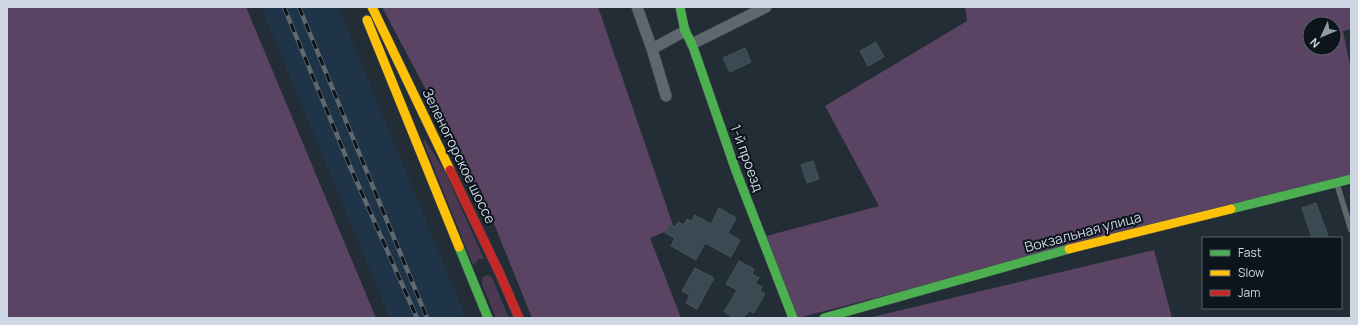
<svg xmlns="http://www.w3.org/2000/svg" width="1358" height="325" font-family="Manrope,sans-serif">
<rect width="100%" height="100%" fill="#232d36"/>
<path fill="#203449" d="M261,7H338L466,318H390Z"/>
<path fill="#4b3952" d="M425,140L445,172L484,259H479L473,265L423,141Z
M488,275L492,278L509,318H496L482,284V279L484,276Z"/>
<path fill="#5a4363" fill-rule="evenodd" d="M7,7H246L376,318H7Z
M382,7H598L674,228L650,238L681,318H532L484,199Z
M965,7H1351V29L1343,31L1351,70V175L798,318L766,236L879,206L825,106L967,21ZM1310,24H1334V48H1310Z
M1154,250L1172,318H868Z"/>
<path fill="#394a52" stroke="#485359" d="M876,42L884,57L868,66L860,51Z
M745,48L751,62L730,72L723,58Z
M813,161L819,179L807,183L801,165Z
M1316,203L1328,236L1321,238H1312L1302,208Z
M719,208L736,218L728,233L740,240L731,257L705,243L696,260L671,246L675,238L665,233L670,224L675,227L678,222L684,225L687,219L692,221L695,215L711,224Z
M739,261L754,269L752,274L759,278L755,283L762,287L760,291L765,294L754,313L749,311L745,316L742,315L741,318H734L724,312L737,290L726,284Z
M695,268L714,278L697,309L686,303L690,295L682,291Z"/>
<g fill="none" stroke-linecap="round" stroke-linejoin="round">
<g stroke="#404850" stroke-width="6">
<path id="lane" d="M1337,184L1351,230"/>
</g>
<g stroke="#404850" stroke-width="12">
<path id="street" d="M637,7L652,49L666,96
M692,44L766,7
M652,49L685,31"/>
</g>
<g stroke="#404850" stroke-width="10">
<path id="fast" d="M680,7L685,31L692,44L736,171L793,318
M1231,209L1351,179
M459,247L488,318
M824,318L1069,249"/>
</g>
<g stroke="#404850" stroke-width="10">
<path id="slow" d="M372,7L450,170
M367,20L459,247
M1069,249L1231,209"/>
</g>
<g stroke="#404850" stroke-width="10">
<path id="jam" d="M450,170L500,274L519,318"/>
</g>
<use href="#lane" stroke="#5e666e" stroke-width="5.5"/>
<use href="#street" stroke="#5e666e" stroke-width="11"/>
<use href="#fast" stroke="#4caf50" stroke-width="9"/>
<use href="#slow" stroke="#ffc107" stroke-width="9"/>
<use href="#jam" stroke="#c62828" stroke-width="9"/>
<g stroke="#60686f" stroke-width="4.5">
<path id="rail" d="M284,7L349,164L417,318
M299,7L427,318"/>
</g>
<use href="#rail" stroke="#0d141c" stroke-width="3" stroke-dasharray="9" stroke-linecap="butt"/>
</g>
<g text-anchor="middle" stroke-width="4" stroke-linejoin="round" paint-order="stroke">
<g font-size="14" fill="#ccd7e3" stroke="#0d141c">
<text transform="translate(459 156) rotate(64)" y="5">Зеленогорское шоссе</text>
<text transform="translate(747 158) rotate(70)" y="5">1-й проезд</text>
<text transform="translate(1083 232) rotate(-15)" y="5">Вокзальная улица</text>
</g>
</g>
<rect width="1358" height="325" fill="none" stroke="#ccd7e3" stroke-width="16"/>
<rect x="1202" y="237" width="140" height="72" fill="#0d141c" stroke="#59626c"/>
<rect x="1210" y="250" width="20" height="6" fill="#4caf50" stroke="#59626c"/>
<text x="1238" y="257" font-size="12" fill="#ccd7e3">Fast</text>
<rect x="1210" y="270" width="20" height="6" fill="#ffc107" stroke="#59626c"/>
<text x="1238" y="277" font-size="12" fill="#ccd7e3">Slow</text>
<rect x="1210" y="290" width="20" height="6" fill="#c62828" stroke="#59626c"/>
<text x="1238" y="297" font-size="12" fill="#ccd7e3">Jam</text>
<g transform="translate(1322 36) rotate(226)"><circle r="19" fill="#0d141c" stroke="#59626c"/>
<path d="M0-3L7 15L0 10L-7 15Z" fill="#919ca6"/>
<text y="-6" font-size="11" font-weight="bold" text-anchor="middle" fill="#ccd7e3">N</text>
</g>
</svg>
